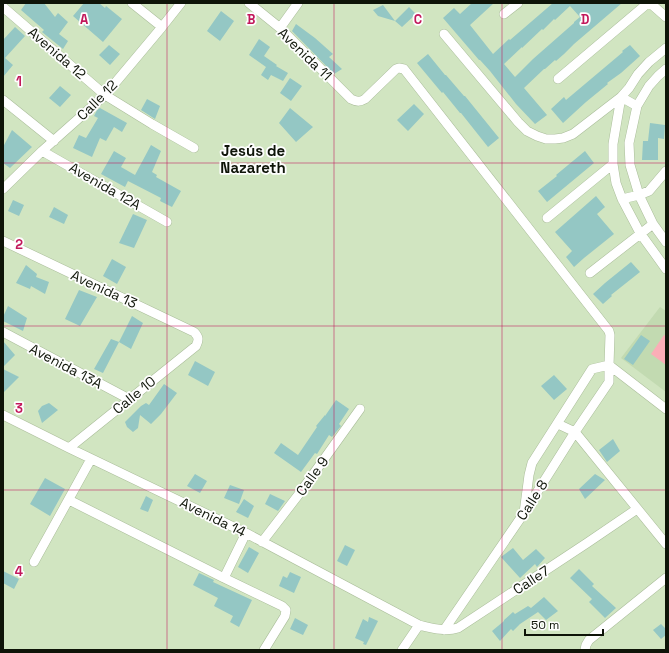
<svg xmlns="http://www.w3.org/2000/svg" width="669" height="653" font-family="'Space Grotesk',sans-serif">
<rect width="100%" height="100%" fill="#d1e5c1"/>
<path fill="#c2dab1" d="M660,307L666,311V392L621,358Z"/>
<path fill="#fbaeb7" d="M664,335L666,336V365L651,354Z"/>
<path fill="#94c7c4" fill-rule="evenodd" d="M26,3H44L55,17L58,13L68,22L59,34L68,41L63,49L42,32L44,30L21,10Z
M84,3H99L105,8L106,6L122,19L103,42L73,16Z
M472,3H494L470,25L493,54L509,39L510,40L553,3H622L574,44L564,54L556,61L555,60L545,69H544L524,88L547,115L535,124L516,104L490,71L480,60H479L443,18L454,8L460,14ZM570,6L580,17L574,22V23L533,59L515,77L504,64L522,47V48L542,29L543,30L554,19L555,20Z
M383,5L395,21L409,7L416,14L402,27L395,21L378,16L373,10Z
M221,11L234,21L220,41L207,31Z
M296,24L315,38L333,54L329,57L342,69L334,74L292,31Z
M15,27L25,36L5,58L13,65L3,77V40Z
M259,39L270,47L264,56L277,65L276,66L288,73L283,81L271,75L268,80L261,75L266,67L249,55Z
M109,45L120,54L110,65L99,55Z
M630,45L640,56L621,73L607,83L608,84L586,102L563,123L551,109L564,97L566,100L623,52L622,51Z
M428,54L445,75H446L464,96H465L499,138L488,147L461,113H460L443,92L442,93L417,63Z
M290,78L302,86L291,101L280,93Z
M60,86L71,95L60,107L49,98Z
M147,99L160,106L155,119L141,110Z
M414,104L424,114L408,131L397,120Z
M100,108L127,123L122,132L114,127L106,141L100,138L92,157L73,148L79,135L86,138L98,118L94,116L97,110Z
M290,108L313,127L296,142L279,123Z
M650,123L665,125L664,139L658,138V160H642L643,141H648Z
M12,130L32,147L10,168L3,163V147Z
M151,145L161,151L152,172L157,175L156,177L181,191L172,207L160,201L161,198L128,181L125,187L101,174L114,151L126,158L121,167L135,175Z
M585,151L594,163L547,202L538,191L557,176L556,175Z
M596,196L605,207L597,214L614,234L584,258L574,267L566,257L572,251L555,232Z
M13,200L24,205L19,216L8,211Z
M54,207L68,215L64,224L49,217Z
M133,214L147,220L134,248L119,243Z
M112,259L126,267L117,284L103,276Z
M631,262L640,272L611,295L612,296L603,304L593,294L605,283Z
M26,265L37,274L36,277L49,282L45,294L31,286L30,289L16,283Z
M79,290L97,297L80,326L65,319Z
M8,306L27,318L23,331L3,321V317Z
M132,316L143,323L131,349L119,342Z
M641,335L650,341L633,365L624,359Z
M111,339L119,342L103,373L94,369Z
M3,341L15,355L3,367Z
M195,361L215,372L208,386L188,375Z
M3,369L19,377L3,393Z
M554,375L567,389L554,400L541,386Z
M164,384L177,393L161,414L151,424L140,415L138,428L133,432L127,427L125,422L142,405L141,406L146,403L149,405Z
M336,400L349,409L339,424L341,426L332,437L329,435L317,454L315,453L301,472L274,453L281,443L298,455L317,427L316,426L325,415V416Z
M49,403L58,410L42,423L38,411L42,406Z
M613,439L620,451L607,462L599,450Z
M195,474L207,481L200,493L187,486Z
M595,474L605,480L585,499L579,489Z
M45,478L65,489L50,516L30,504Z
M230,485L244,490L239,504L224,498Z
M270,494L285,501L278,511L265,504Z
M146,496L153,500L148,512L140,509Z
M244,499L254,506L248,518L236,512Z
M345,545L355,550L347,566L337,561Z
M249,547L259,553L248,573L238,567Z
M513,548L523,560L536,549L545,558L537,567L535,564L520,578L501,557Z
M579,569L594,584L592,586L616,608L605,618L589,602L592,599L570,578Z
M3,571L19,579L14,589L3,583Z
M290,572L301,577L294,593L279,586L283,576L287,578Z
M199,573L214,580L213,582L252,600L239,627L230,622L233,616L214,606L218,598L193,585Z
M544,597L558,611L546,620L538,612L520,624L513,631L511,629L500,641L492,631L504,621V620L513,612L515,614L528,606L531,608Z
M369,617L378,621L366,645L363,644L364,642L355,638L363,619L368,622Z
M295,618L308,625L303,635L290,629Z
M661,624L666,629V635L661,639L653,630Z"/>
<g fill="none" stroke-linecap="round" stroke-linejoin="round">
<g stroke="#aabd9a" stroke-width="10">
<path id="street" d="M132,3L162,27
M249,3L280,28L351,99C357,102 360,102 365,99L396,69L399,68L404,69L609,331L610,335L609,365L666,409
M650,3L666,17
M3,7L105,95L152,124L194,148
M504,14L518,3
M280,28L298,3
M444,34L518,122L527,131L537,136L546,139H555L563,138L573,134L621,97L637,106
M666,48L649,62L638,74L629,88L621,97L613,144V164L616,183L622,199L640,233L666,269
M666,69L658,76L649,86L637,106L629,143L630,165L639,195L653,224L666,242
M558,79L648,3
M3,100L54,141
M42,151L167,222
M3,189L42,151L105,95L162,27L181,3
M622,199L639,195L649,191L666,171
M547,218L613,164
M3,241L194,332C199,337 199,340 196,346L69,448
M590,273L653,224
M3,332L129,399
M3,415L69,448L246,533L419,625C432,628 445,632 458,628L587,543L637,509
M558,424L575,432L666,544
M69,500L224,578
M246,533L224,578L282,606L286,610L285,616L264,650
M262,542L299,494L360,409
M34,562L91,459
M444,630L524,513L575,432L609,382V365L592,369L532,463L529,475L524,513
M402,650L419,625
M585,650L586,645L589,640L666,578"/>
</g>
<use href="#street" stroke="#fff" stroke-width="9"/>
</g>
<path fill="none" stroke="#c2185b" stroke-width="1" stroke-opacity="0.55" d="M167,3V650M334,3V650M502,3V650M3,163H666M3,326H666M3,490H666"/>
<g text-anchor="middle" stroke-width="3.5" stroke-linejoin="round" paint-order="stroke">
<g font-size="14" fill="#0e1408" stroke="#fefefe">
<text transform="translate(57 53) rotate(41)" y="5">Avenida 12</text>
<text transform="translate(305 54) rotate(44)" y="5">Avenida 11</text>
<text transform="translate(97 100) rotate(-45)" y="5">Calle 12</text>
<text transform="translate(105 186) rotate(30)" y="5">Avenida 12A</text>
<text transform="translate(104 289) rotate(25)" y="5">Avenida 13</text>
<text transform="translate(66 366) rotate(28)" y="5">Avenida 13A</text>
<text transform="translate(134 395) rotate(-39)" y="5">Calle 10</text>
<text transform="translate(312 476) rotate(-54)" y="5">Calle 9</text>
<text transform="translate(532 500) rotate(-57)" y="5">Calle 8</text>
<text transform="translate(213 517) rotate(26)" y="5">Avenida 14</text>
<text transform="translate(531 580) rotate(-33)" y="5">Calle7</text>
</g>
<g font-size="15" font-weight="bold" fill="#0e1408" stroke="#fefefe">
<text x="253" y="156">Jesús de<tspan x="253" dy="17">Nazareth</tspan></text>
</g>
</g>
<g font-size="13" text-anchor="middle" font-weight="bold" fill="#c2185b" stroke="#fefefe" stroke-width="3.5" stroke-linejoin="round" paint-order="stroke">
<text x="84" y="24">A</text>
<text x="251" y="24">B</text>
<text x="418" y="24">C</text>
<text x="585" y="24">D</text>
<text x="19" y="86">1</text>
<text x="19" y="249">2</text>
<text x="19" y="413">3</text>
<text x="19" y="576">4</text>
</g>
<rect width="669" height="653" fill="none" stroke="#0e1408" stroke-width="8"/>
<path d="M525 629v6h78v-6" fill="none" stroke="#0e1408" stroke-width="2"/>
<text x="531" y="629" font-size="12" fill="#0e1408" stroke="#fefefe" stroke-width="3" paint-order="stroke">50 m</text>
</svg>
